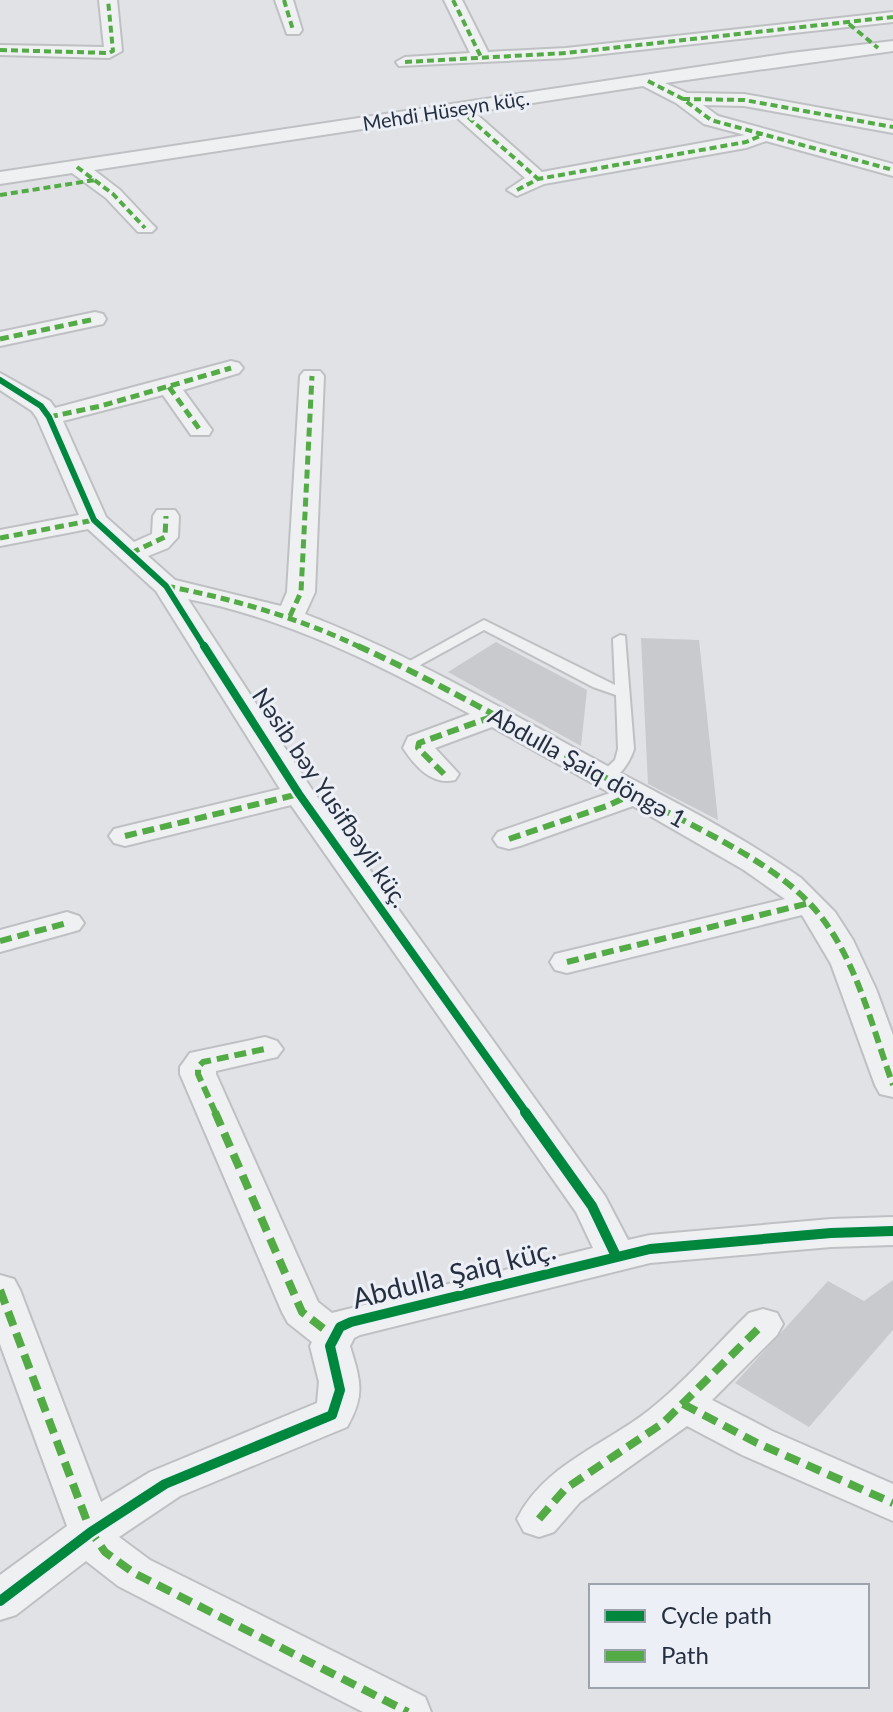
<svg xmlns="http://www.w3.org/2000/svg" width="893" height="1712" font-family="Lato,sans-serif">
<rect width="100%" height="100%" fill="#e0e2e5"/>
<path fill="#c8cace" d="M641,638L699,640L718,820L648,784Z
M496,642L587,690L581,746L448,672Z
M893,1280V1330L809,1427L735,1383L828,1281L864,1301Z"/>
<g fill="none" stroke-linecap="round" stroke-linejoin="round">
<g stroke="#bec0c3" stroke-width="4">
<path id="service" d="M484,620L615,685L613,639L620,635L625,636L634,749C629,764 620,777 605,782L597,777L615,760L618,749L616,695L593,687L484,630L411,670H401L399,667Z"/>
</g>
<g stroke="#bec0c3" stroke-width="4">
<path id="minor" d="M99,0H117L122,51L109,58L0,55V45L104,47Z
M275,0H293L302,30L299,34H287Z
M444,0H462L488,52L566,48L893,12V22L566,58L399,66L396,62L405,57L470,53Z
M893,41V51L665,83L687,93L744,94L893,121V133L744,106L703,105L718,116L893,164V176L766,141L746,148L544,184L517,196L507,190L525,178L454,115L94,170L120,190L152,224L156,228L152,232H138L106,198L72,173L0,184V172L791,53ZM643,86L676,103L704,124L745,135L542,172L474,112Z
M95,312L103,314L106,319L103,324L0,346V332Z
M231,361L239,363L243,368L239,373L183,390L212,430L209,435H191L163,395L63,421L106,517L134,542L152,534L153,516L157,510H175L179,516L178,537L168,548L148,556L175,580L281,606L287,592L300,376L304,371H320L324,376L315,592L305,614C404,652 496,705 589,756C660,795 735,831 801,878L835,912L853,940L876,989L893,1035V1097L880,1094L875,1085L831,964L802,915L567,973L555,970L550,962L555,954L785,899L744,870L633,806L520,846L509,849L498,846L493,839L498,832L610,793L492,727L435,748L459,774L455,780C432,786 415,766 403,748L408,737L470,714C381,665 289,619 188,599L313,791L605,1196L628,1240L650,1235L831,1219L893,1217V1245L831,1247L650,1263L360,1335L354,1338L350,1346C360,1380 366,1394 347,1427L180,1496L119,1537L150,1560L425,1697L431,1712H363L118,1586L86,1561L16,1615L0,1620V1575L67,1526L0,1344V1275L14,1279L20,1290L101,1502L150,1472L317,1403L319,1382L310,1346L312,1342L288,1323L282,1312L180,1074V1067L190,1053L265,1037L277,1041L283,1049L277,1057L216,1071V1074L318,1302L332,1313L593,1248L576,1212L291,805L125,846L114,843L109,836L114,829L280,789L156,591L88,529L0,546V530L79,515L37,418L32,411L0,390V373L50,401L55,408Z
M67,912L79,916L84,923L79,930L0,952V930Z
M763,1309L777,1313L783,1324L777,1335L712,1400L772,1431L893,1484V1521L742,1455L687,1426L580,1502L554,1532L539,1537L524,1532L517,1519C544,1465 603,1446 648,1411C684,1383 716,1345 749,1313Z"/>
</g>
<use href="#service" fill="#eff0f2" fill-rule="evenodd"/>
<use href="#minor" fill="#eff0f2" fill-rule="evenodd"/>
<path stroke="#53ab46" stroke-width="4" stroke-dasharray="7 4" stroke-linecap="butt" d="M284,0L293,30
M453,0L482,59
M849,24L878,48
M0,50L109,53L113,51L108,0
M405,62L566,53L893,17
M648,81L683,99L711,120L893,170
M683,99L744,100L893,127
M460,110L538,179
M77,167L113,194L145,228
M517,190L538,179L746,142L760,136
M0,195L95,180"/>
<path stroke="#53ab46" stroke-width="5" stroke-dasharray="9 5" stroke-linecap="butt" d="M0,339L95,319
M169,387L200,430
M49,417L101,406L231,368
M0,538L94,520
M131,553L165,537L166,516
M166,586C234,599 299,618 362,648
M290,616L301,592L312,376"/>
<path stroke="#53ab46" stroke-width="6" stroke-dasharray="12 6" stroke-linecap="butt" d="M358,646C459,692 555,749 652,804C707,834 784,867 822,918C858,965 873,1030 893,1085
M444,774L418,748L419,743L494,716
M125,836L299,794
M509,839L607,806L635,793
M0,941L67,923
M567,962L810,903
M216,1114L198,1074V1067L203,1062L265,1049"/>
<path stroke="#53ab46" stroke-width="8" stroke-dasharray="15 8" stroke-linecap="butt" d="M215,1112L302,1312L333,1336
M0,1290L91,1532L105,1552L134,1573L408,1712
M683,1404L757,1443L893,1503
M539,1519L565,1489L663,1423L763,1324"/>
<g stroke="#ecf0f6" stroke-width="10">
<path id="cycleway-far2" d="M0,380L41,406L49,417L94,520L166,586L205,648"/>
</g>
<g stroke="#ecf0f6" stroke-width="13">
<path id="cycleway-far1" d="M204,646L299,794L527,1114"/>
</g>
<g stroke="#ecf0f6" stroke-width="15">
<path id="cycleway" d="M525,1112L592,1206L616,1256
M0,1601L91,1532L165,1484L332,1415L340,1390L330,1346L340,1327L351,1322L650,1249L831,1233L893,1231"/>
</g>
<use href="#cycleway-far2" stroke="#00873e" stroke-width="6"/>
<use href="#cycleway-far1" stroke="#00873e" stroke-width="8"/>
<use href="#cycleway" stroke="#00873e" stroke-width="10"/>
</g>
<g text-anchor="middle" stroke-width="6" stroke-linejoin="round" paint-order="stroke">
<g font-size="20" fill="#252f40" stroke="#ecf0f6">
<text transform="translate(446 111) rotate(-9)" y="7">Mehdi Hüseyn küç.</text>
</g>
<g font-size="24" fill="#252f40" stroke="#ecf0f6">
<text transform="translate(587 768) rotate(29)" y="8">Abdulla Şaiq döngə 1</text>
<text transform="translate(330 798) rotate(56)" y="8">Nəsib bəy Yusifbəyli küç.</text>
</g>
<g font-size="28" fill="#252f40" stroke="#ecf0f6">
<text transform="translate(454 1274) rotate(-14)" y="10">Abdulla Şaiq küç.</text>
</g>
</g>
<rect x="589" y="1584" width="280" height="104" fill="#ecf0f6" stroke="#9ca3ad" stroke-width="2"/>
<rect x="605" y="1610" width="40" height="12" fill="#00873e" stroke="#9ca3ad" stroke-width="2"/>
<text x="661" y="1624" font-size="24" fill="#252f40">Cycle path</text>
<rect x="605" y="1650" width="40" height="12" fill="#53ab46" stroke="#9ca3ad" stroke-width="2"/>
<text x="661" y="1664" font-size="24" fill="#252f40">Path</text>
</svg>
